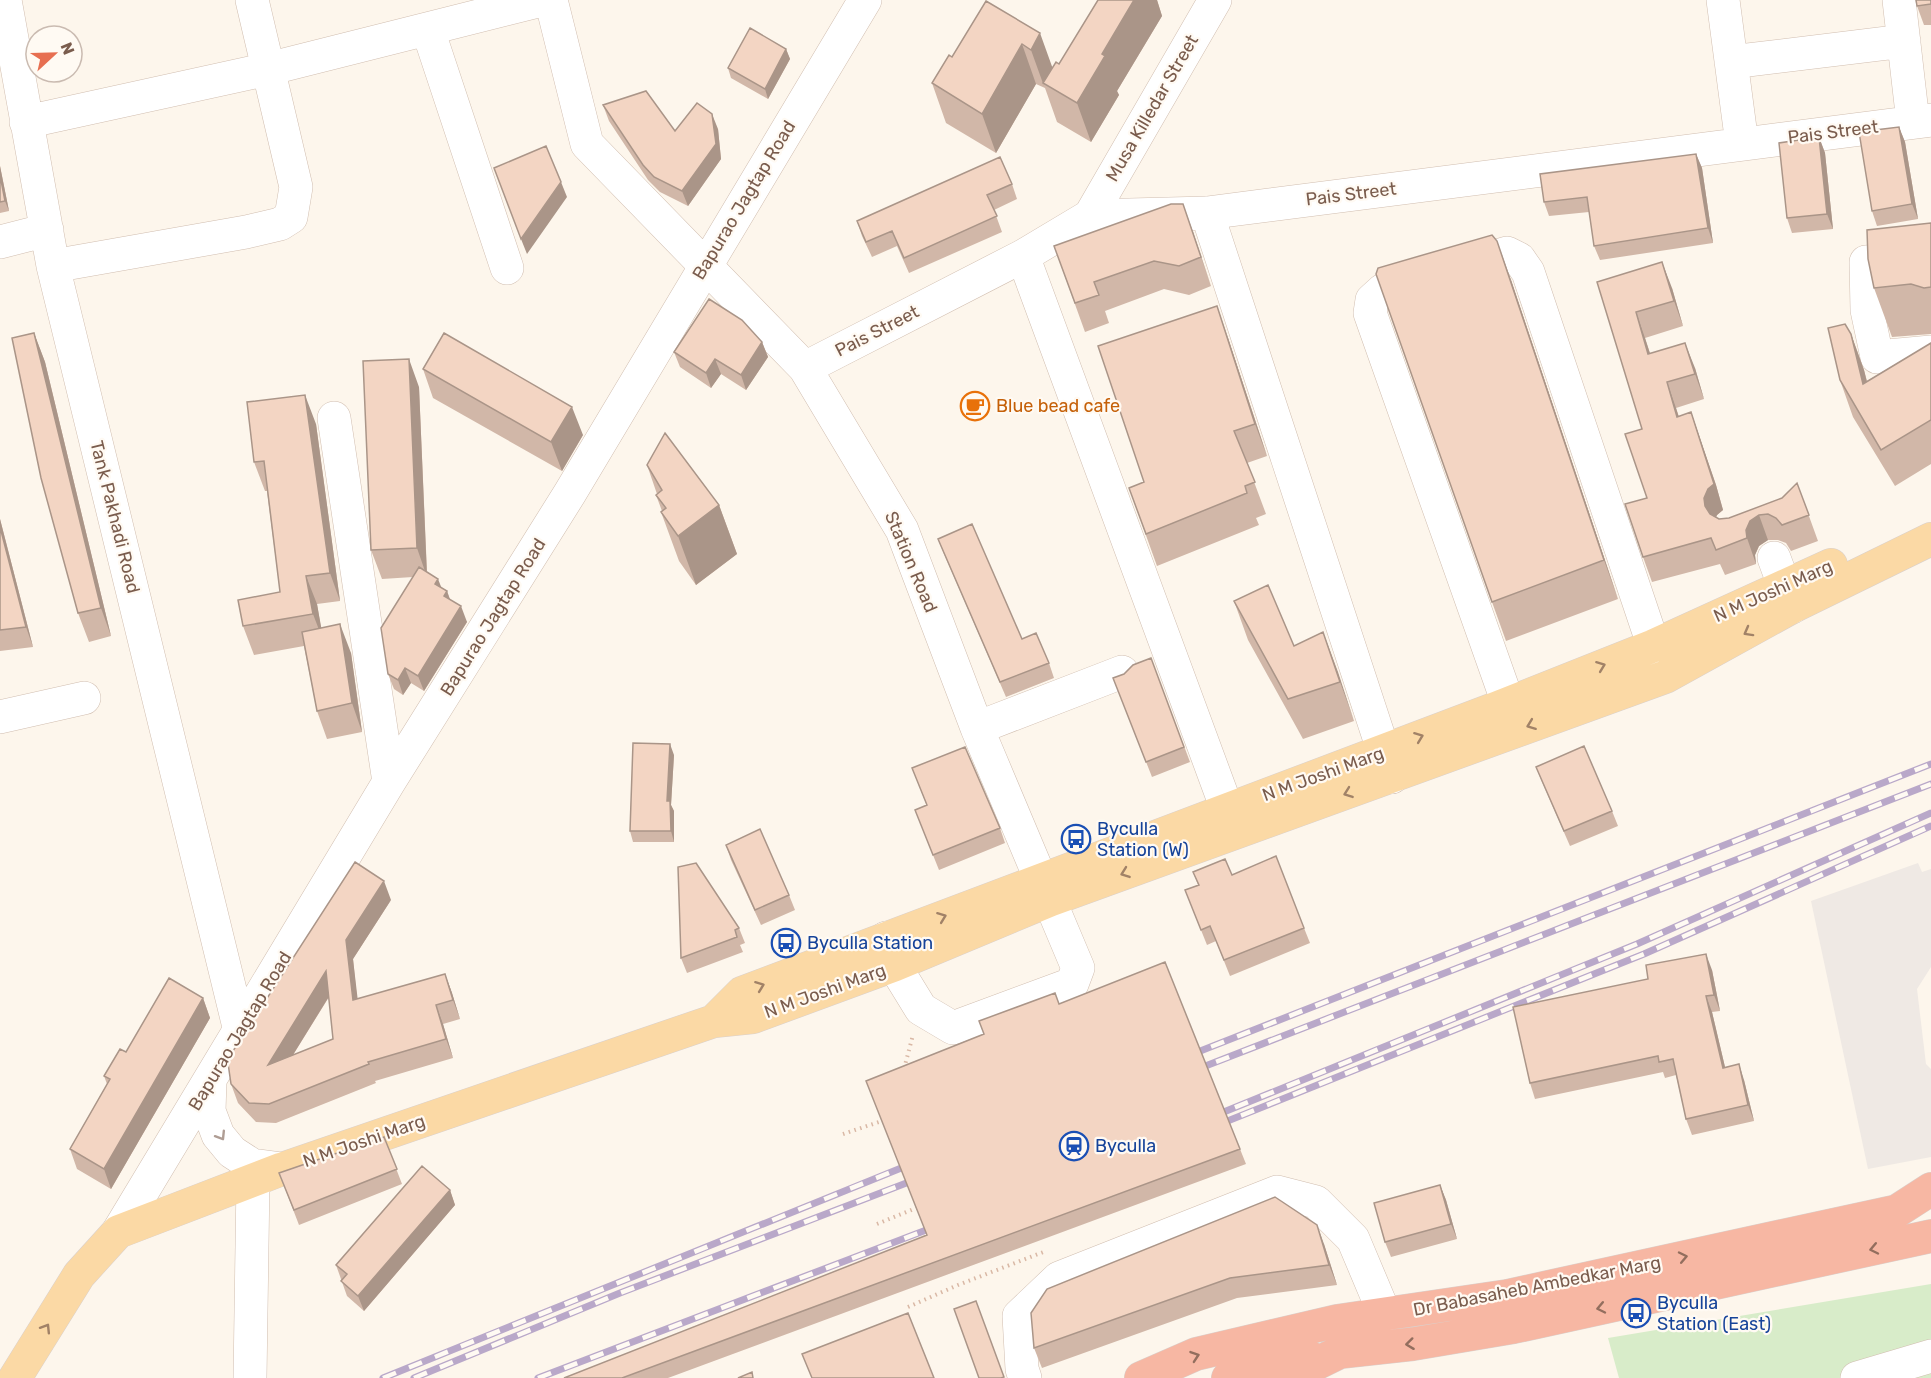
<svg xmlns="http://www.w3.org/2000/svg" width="1931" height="1378" font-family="Rubik,sans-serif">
<rect width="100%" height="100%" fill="#fdf6ec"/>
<path fill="#efe9e4" d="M1918,863L1922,872L1931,869V967L1917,989L1926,1064L1931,1069V1157L1868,1169L1811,901Z"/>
<path fill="#d8ecc9" d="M1931,1284V1378H1619L1608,1338Z"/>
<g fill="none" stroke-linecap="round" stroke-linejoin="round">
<g stroke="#d1beb0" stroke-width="34">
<path id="minor" d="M5,0L53,266L240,1031
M551,0L587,144L805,368L902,530L977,728L1078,968L1072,984L953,1028L921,1009L894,965L886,938
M1723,0L1742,144
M1899,0L1913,122
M428,30L507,268
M1731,62L1904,41
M26,122L268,69L542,0
M1207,213L1392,777
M1090,216L1215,0
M0,242L47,230
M1023,256L1227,809
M1931,257L1866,262L1867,310L1877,357L1931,352
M53,266L246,232L280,224L291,217L296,187L252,0
M805,368L1023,256L1090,216L1207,213L1931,120
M334,418L389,782
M1774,558L1792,607
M1508,703L1370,313L1372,300L1383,290L1507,253L1519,259L1528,272L1662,671
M0,717L84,698
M977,728L1122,672
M210,1081L209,1111L218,1135L232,1152L252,1165L282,1169
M118,1232L389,782L570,493L865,0
M250,1378L253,1180
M1025,1378L1022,1369L1019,1316L1059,1278L1277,1192L1316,1202L1353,1239L1385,1315
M1857,1378L1931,1356"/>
</g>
<g stroke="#dad1cd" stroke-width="34">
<path id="major" d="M714,1021L742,993L1497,708L1653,646L1831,565
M15,1378L79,1275L118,1232L282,1169L714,1021L753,1017L894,965L1050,900L1665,677L1792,607L1931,539"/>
</g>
<g stroke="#dad1cd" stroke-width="34">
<path id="highway" d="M1141,1378L1196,1354L1337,1321L1507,1296L1897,1211L1931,1189
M1228,1378L1311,1358
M1287,1378L1340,1352L1413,1344L1514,1327L1931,1236"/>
</g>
<path stroke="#d9b8a5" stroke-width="4" stroke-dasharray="1.5 4.5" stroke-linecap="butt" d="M907,1068L905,1065L913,1035
M843,1134L885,1120
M877,1224L921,1206
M908,1307L958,1285L1046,1251"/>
<use href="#minor" stroke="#fff" stroke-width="33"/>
<use href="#major" stroke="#fbd9a5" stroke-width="33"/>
<use href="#highway" stroke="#f7b7a3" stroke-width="33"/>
<g stroke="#b9a8c9" stroke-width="7">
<path id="rail" d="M1185,1057L1931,764
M1190,1072L1931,784
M1209,1118L1637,944L1931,813
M1215,1126L1644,954L1931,826
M383,1378L916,1162
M414,1378L620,1293L922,1177
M538,1378L942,1224"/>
</g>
<use href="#rail" stroke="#fffaf3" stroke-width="4.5" stroke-dasharray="14" stroke-linecap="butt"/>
</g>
<path fill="#d1b7a8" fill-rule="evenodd" d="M1098,0H1157L1162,16L1117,91L1119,95L1091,142L1057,122L1045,88L1036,84L996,153L946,123L932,83L952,57L986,1L1052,67L1059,64Z
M1931,0V25H1924L1917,6Z
M786,49L790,59L768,99L731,78L728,68Z
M603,105L675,131L718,129L721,159L688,206L660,192L648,180L609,121Z
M1899,127L1905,142L1918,219L1877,226L1872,211Z
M1819,137L1825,153L1833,229L1792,233L1787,218Z
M1696,154L1702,168L1713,243L1600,260L1594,246L1589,212L1549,216L1544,202Z
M0,166L9,211L0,213Z
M1012,184L1017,199L994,210L1002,232L909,273L897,246L872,257L862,236L857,221Z
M1931,223V334L1892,337L1874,288Z
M1193,232L1211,286L1189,295L1164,289L1105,311L1109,323L1085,332L1054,246Z
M1511,280L1618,599L1506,641L1492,602Z
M1597,282L1672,288L1683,326L1645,338L1650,353L1695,368L1704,399L1676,408L1679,417L1691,412L1716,485L1723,510L1717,515L1716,517L1719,519L1729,518L1782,498L1797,483L1818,541L1791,551L1786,543L1778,540H1768L1759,546L1755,555L1756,564L1725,575L1720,564L1652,582L1643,557L1647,498L1642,429Z
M34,333L45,362L111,636L89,642L78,613Z
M1851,334L1864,370L1867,381L1931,343V464L1895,486L1853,417L1840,380Z
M1228,338L1267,456L1247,463L1266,514L1256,518L1259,525L1157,566L1129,488L1144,482Z
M762,342L768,357L746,390L721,374L711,388L680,367L674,352Z
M423,369L583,435L562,471L433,398Z
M419,387L427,572L441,587L447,591L450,599L467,622L424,691L411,683L403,695L394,689L388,674L413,577L382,579L371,550Z
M316,424L340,601L317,604L321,628L351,653L362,732L327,739L317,711L304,646L254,655L243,626L280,592L267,491H265L254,462Z
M647,465L719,505L737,554L696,585L679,561L661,512L662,511L656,495L657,494Z
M0,519L33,647L0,651Z
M938,539L1022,639L1049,663L1054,678L1006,697L944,554Z
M1234,601L1294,646L1323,632L1354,721L1303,739L1248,640Z
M1151,658L1190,762L1152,777L1113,678L1124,674Z
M674,755L671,805L674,811V842H633L630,831Z
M1536,767L1612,811L1618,826L1570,846L1542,782Z
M912,768L1000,828L1005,843L939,870L915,810L927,806Z
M726,845L789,895L795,910L761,925L731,860Z
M1193,872L1232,875L1304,928L1310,943L1230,976L1216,941L1207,945L1185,890L1198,885Z
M391,900L353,959L357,999L445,974L452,993L460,1019L443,1024L453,1058L375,1081L376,1083L276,1123L256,1122L238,1103L231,1084ZM329,997L333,1039L293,1055Z
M739,928L745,943L740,945L743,952L687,973L681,958Z
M1712,970L1720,1011L1712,1012L1725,1067L1744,1080L1754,1121L1692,1135L1686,1119L1676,1075L1665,1078L1663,1072L1535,1099L1530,1083Z
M203,998L210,1018L111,1189L77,1169L70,1149L107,1084L104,1076L126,1052Z
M1059,1004L1240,1149L1246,1164L668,1378H564L927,1235L984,1034L979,1021Z
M384,1137L402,1184L299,1225L279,1173Z
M1440,1185L1446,1200L1457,1239L1391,1257L1385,1242Z
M450,1190L455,1205L364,1311L347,1296L336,1265Z
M1324,1244L1337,1285L1237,1298L1042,1368L1034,1348Z"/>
<path fill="#aa9588" d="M1134,0H1157L1162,16L1117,91L1119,95L1091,142L1077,103L1102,54Z
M1040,33L1054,72L1043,83L1045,89L1031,50Z
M1022,44L1036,84L996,153L982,114Z
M786,49L790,59L768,99L765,89Z
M712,114L718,129L721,159L688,206L682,191Z
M1899,127L1905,142L1918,219L1912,204Z
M1819,137L1825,153L1833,229L1827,214Z
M1696,154L1702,168L1713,243L1708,228Z
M0,166L9,211L5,201L0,175Z
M561,182L567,197L527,254L521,239Z
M1183,204L1193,232L1211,286L1201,257Z
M1497,241L1511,280L1618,599L1604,560Z
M1662,262L1672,288L1683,326L1674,301Z
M1217,306L1228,338L1267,456L1255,424Z
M1636,312L1645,338L1658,379L1648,354Z
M34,333L45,362L111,636L101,608Z
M1851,334L1864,370L1876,420L1863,384Z
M762,342L768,357L746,390L741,375Z
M1685,343L1695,368L1704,399L1695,374Z
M409,359L419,387L427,577L417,548Z
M715,359L721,374L711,388L706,373Z
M1667,382L1676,408L1687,443L1677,417Z
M305,395L316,424L340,601L330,573Z
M572,407L583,435L562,471L551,442Z
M1691,412L1716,485L1723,510L1717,515L1713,524L1705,506Z
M719,505L737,554L696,585L678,536Z
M1759,515L1768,540L1759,546L1755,555L1756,564L1747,538L1746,530L1750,521Z
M0,519L33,647L26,627L0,527Z
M306,576L317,604L324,643L313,614Z
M438,579L444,594L435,584Z
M447,591L452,606L444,596Z
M461,606L467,622L424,691L418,676Z
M340,624L351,653L362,732L352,703Z
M1323,632L1338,672L1354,721L1340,682Z
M405,668L411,683L403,695L398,680Z
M670,744L674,755L671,805L674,811V842L671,831L667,801Z
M384,881L391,900L353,959L360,1019L353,1000L346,940Z
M1706,954L1712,970L1720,1011L1714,995Z
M326,971L333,990L275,1084L268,1065Z
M445,974L452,993L460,1019L453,1000Z
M1706,996L1712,1012L1729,1084L1723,1068Z
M203,998L210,1018L111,1189L104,1169Z
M436,1005L443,1024L453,1058L446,1039Z
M1739,1064L1744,1080L1754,1121L1748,1105Z
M1440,1185L1446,1200L1457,1239L1451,1224Z
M450,1190L455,1205L364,1311L358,1296Z
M1317,1225L1324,1244L1337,1285L1329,1265Z"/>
<path fill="#f3d5c3" stroke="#aa9588" stroke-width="1.5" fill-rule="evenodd" d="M1098,0H1134L1102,54L1105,56L1077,103L1043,83L1056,62L1059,64Z
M1916,0H1931V4L1917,6Z
M986,1L1040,33L1031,50L1022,44L982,114L932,83L949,55L952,57Z
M750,28L786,49L765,89L728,68Z
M646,91L675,131L697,103L712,114L716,144L682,191L654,177L643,165L603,105Z
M1899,127L1912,204L1872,211L1859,132Z
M1819,137L1827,214L1787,218L1779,143Z
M546,146L561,182L521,239L494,168Z
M1696,154L1708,228L1594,246L1587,197L1544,202L1540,174Z
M1000,157L1012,184L987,195L997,216L904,258L892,231L866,242L857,221Z
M0,175L5,201L0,202Z
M1171,204H1183L1201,257L1179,266L1154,261L1094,282L1099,295L1075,303L1054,246Z
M1931,223V287L1924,288L1911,284L1874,288L1868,259L1867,230Z
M1492,235L1497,241L1604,560L1492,602L1376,274L1378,268Z
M1662,262L1674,301L1636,312L1648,354L1685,343L1695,374L1667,382L1677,417L1691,412L1706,459L1714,484L1708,489L1704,498L1705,506L1710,514L1719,519L1729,518L1782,498L1797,483L1809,515L1782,525L1776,518L1768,514L1759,515L1750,521L1746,530L1747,538L1716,550L1711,538L1643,557L1625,504L1647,498L1625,434L1642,429L1597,282Z
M709,299L742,320L762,342L741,375L715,359L706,373L674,352Z
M1217,306L1255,424L1234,431L1255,482L1245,486L1247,493L1146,534L1129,488L1144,482L1098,346Z
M1845,324L1851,334L1863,384L1931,343V420L1881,450L1840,380L1828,328Z
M34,333L101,608L78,613L41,478L12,338Z
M444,333L572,407L551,442L423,369Z
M409,359L417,548L371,550L363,361Z
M305,395L330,573L306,576L313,614L243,626L238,600L280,592L264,461L254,462L247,402Z
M665,433L719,505L678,536L661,512L666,508L656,495L662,490L647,465Z
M972,524L1022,639L1036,633L1049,663L1000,682L938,539Z
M0,527L26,627L0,630Z
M419,567L438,579L435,584L447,591L444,596L461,606L418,676L405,668L398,680L388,674L381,628Z
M1268,585L1294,646L1323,632L1340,682L1288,699L1234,601Z
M340,624L352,703L317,711L302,632Z
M1151,658L1184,747L1146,762L1113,678L1124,674L1133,665Z
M633,743L670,744L667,801H670L671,831H630Z
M1584,746L1612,811L1564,831L1536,767Z
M965,747L1000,828L933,855L915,810L927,805L912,768Z
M760,829L789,895L755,910L726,845Z
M1276,856L1304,928L1224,960L1210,926L1201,930L1185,890L1199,885L1193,872L1225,859L1232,875Z
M355,862L384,881L346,940L353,1000L445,974L453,1000L436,1005L446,1039L368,1062L369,1064L269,1104L249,1103L231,1084L228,1063L231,1054ZM326,971L333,1039L268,1065Z
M696,863L739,928L735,930L737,937L681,958L678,867Z
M1706,954L1714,995L1706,996L1723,1068L1739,1064L1748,1105L1686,1119L1673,1059L1659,1062L1658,1056L1530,1083L1513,1007L1648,979L1646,965Z
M1165,962L1240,1149L622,1378H564L927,1235L866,1081L984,1034L979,1021L1055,993L1059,1004Z
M169,978L203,998L104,1169L70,1149L110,1079L104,1076L120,1049L126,1052Z
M384,1137L397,1169L294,1210L279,1173Z
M422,1166L450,1190L358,1296L341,1281L347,1274L336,1265Z
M1440,1185L1451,1224L1385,1242L1374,1203Z
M1275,1197L1317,1225L1329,1265L1230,1278L1034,1348L1031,1313L1047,1289Z
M976,1301L1004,1377L1001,1378H979L954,1309Z
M908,1313L934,1378H812L802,1354Z
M752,1372L753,1378H738Z"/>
<defs><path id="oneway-chevron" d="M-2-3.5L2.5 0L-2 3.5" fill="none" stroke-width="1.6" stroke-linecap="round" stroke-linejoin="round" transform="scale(1.5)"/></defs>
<g stroke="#a18267">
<use href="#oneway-chevron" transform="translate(1748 632) rotate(151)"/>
<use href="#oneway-chevron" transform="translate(1601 666) rotate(-21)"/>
<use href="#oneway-chevron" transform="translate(1531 725) rotate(159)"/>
<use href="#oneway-chevron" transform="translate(1419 737) rotate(-21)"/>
<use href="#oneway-chevron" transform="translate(1348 793) rotate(160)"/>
<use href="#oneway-chevron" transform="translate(1125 873) rotate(160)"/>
<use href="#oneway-chevron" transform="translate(942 917) rotate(-21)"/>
<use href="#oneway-chevron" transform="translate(760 986) rotate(-21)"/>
<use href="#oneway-chevron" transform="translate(46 1328) rotate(-58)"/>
</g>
<use stroke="#af9d94" href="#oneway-chevron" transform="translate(221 1136) rotate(58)"/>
<g stroke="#936e5e">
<use href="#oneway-chevron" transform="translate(1874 1249) rotate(168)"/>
<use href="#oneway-chevron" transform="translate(1683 1257) rotate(-12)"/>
<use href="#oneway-chevron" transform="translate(1601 1308) rotate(168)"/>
<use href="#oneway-chevron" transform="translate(1410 1344) rotate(173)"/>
<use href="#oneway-chevron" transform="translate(1195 1356) rotate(-19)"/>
</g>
<defs>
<g id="cafe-ring" transform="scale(1.5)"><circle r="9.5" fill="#fffaf3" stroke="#e8710a" stroke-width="1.5"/><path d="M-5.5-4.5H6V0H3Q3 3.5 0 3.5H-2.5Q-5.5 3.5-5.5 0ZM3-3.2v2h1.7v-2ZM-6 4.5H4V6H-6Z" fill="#e8710a"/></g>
<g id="bus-ring" transform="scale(1.5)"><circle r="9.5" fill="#fffaf3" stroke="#1a4fb4" stroke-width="1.5"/><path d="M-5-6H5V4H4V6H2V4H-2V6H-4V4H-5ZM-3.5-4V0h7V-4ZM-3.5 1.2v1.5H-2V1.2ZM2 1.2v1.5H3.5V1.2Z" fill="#1a4fb4"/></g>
<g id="station-ring" transform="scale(1.5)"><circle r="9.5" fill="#fffaf3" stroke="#1a4fb4" stroke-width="1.5"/><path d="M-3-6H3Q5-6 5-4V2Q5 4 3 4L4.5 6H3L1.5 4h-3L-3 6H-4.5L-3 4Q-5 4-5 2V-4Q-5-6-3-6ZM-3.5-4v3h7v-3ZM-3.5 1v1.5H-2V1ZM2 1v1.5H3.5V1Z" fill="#1a4fb4"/></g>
</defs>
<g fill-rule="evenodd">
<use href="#cafe-ring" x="975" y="406"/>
<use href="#bus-ring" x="1076" y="839"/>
<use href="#bus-ring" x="786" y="943"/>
<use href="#station-ring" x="1074" y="1146"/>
<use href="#bus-ring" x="1636" y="1313"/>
</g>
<g text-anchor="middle" stroke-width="4.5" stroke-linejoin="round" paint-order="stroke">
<g font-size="18" fill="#7a5c4d" stroke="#fffaf3">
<text transform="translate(1152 108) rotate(-60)" y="6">Musa Killedar Street</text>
<text transform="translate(1833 132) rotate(-7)" y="6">Pais Street</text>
<text transform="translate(1351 194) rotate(-7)" y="6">Pais Street</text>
<text transform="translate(744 200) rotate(-59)" y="6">Bapurao Jagtap Road</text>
<text transform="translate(877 331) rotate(-27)" y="6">Pais Street</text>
<text transform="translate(115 517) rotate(76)" y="6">Tank Pakhadi Road</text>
<text transform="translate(911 562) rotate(67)" y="6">Station Road</text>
<text transform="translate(1773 591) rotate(-24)" y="6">N M Joshi Marg</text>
<text transform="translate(493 617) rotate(-58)" y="6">Bapurao Jagtap Road</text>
<text transform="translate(1323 774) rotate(-20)" y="6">N M Joshi Marg</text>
<text transform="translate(825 991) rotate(-20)" y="6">N M Joshi Marg</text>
<text transform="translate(240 1031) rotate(-59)" y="6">Bapurao Jagtap Road</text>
<text transform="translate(364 1141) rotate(-19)" y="6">N M Joshi Marg</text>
<text transform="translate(1537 1286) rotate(-11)" y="6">Dr Babasaheb Ambedkar Marg</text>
</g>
<g font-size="18" fill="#c56008" stroke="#fffaf3" text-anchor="start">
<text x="996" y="412">Blue bead cafe</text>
</g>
<g font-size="18" fill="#164399" stroke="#fffaf3" text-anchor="start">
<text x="1097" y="835">Byculla<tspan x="1097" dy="21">Station (W)</tspan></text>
<text x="807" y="949">Byculla Station</text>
<text x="1095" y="1152">Byculla</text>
<text x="1657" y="1309">Byculla<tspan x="1657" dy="21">Station (East)</tspan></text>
</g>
</g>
<g transform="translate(54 54) rotate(68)"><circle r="28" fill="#fffaf3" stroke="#cabbb1" stroke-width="1.5"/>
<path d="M0-4.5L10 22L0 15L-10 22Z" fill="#e76f51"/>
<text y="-9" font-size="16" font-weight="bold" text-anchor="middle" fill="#7a5c4d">N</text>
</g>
</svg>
